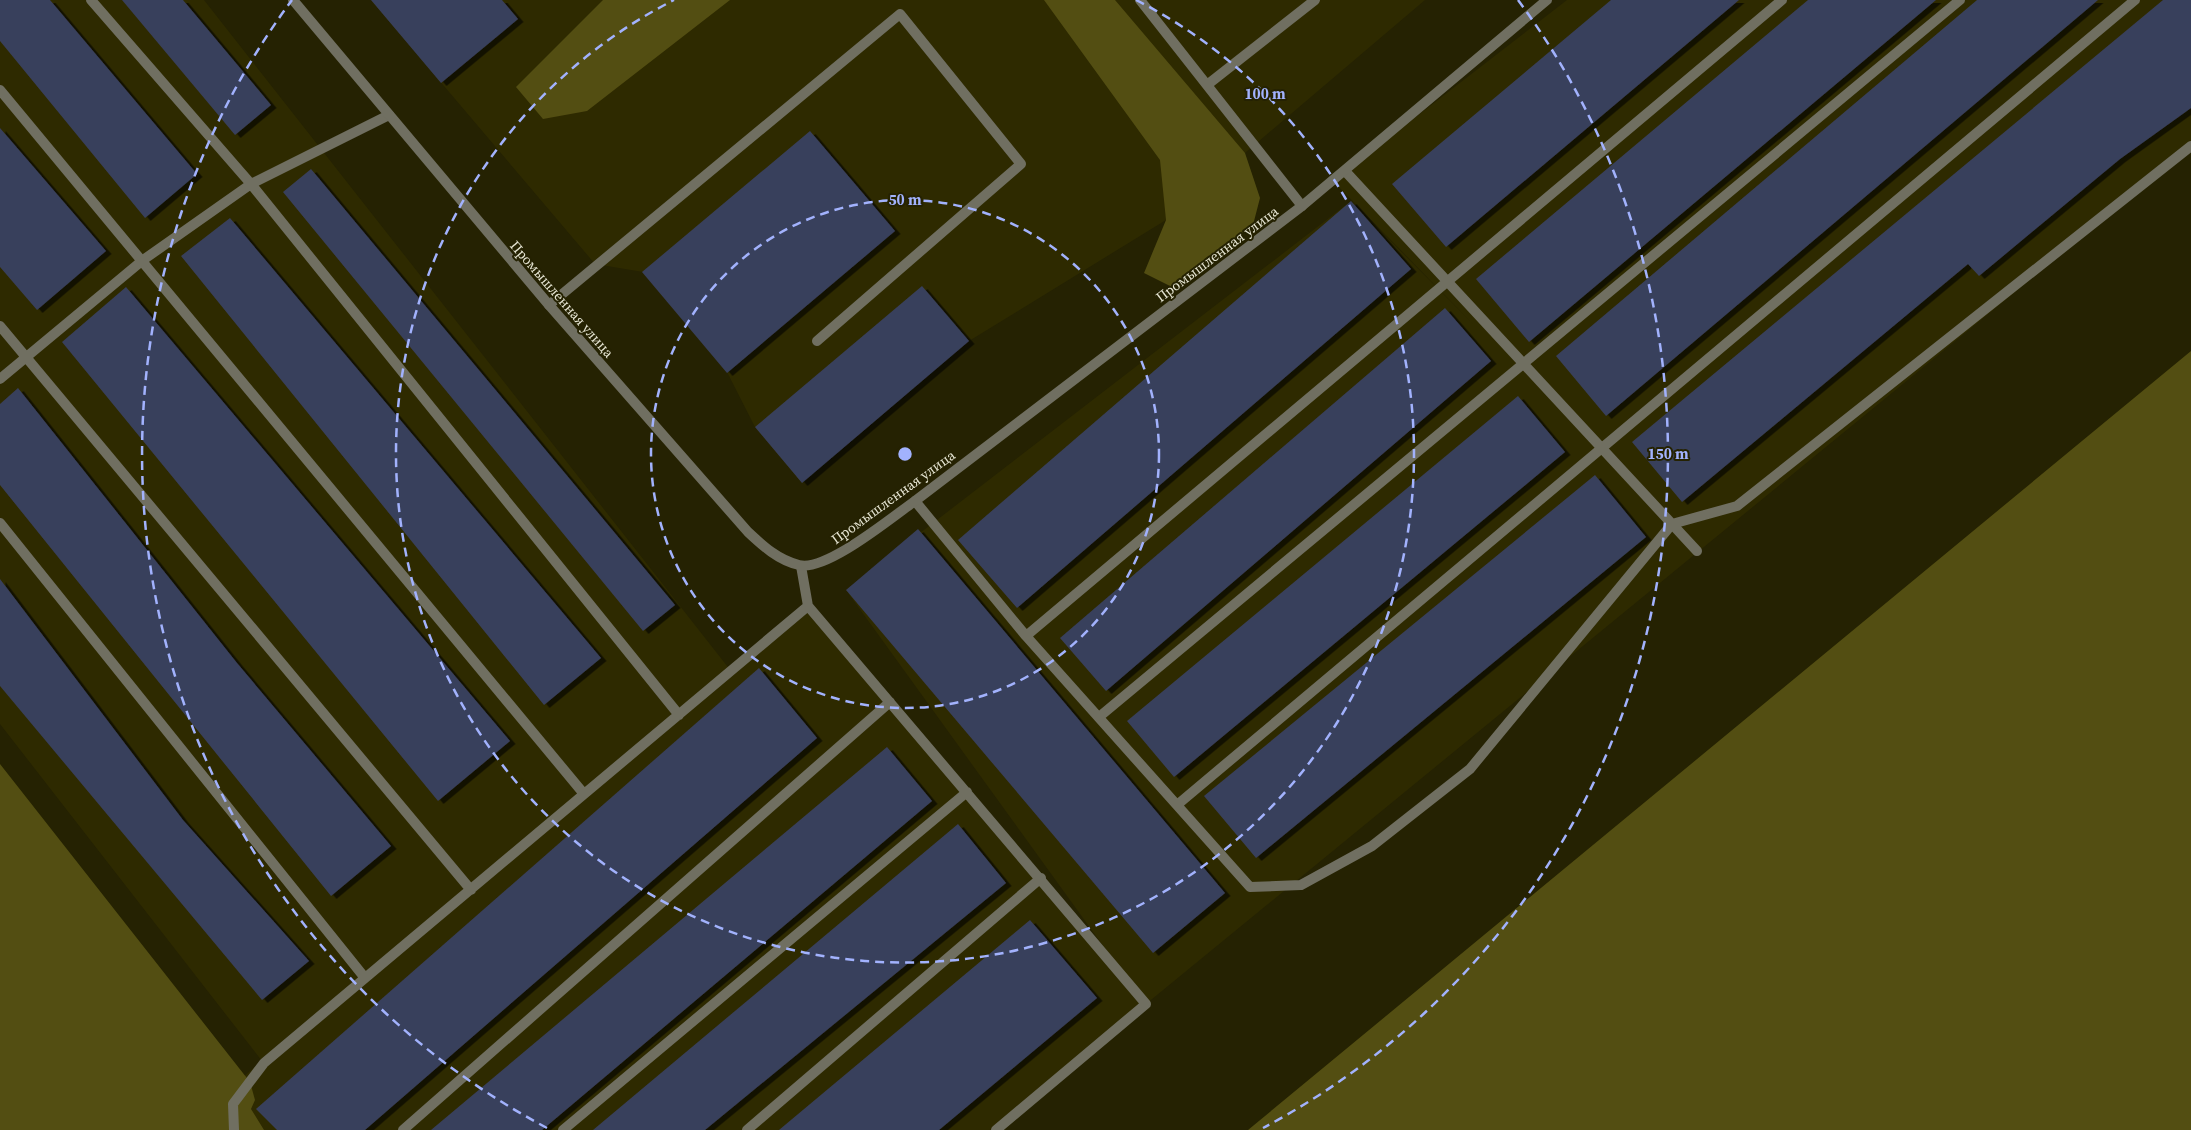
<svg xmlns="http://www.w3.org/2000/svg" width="2191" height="1130" font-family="'Source Serif 4',serif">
<defs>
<filter id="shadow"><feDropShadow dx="5.5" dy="3" stdDeviation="0" flood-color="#0009"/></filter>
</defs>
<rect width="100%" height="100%" fill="#252202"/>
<path fill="#2e2a00" d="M0,0H204L731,671L808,606L1140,997L846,590L1351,201L1475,326L1333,181L1567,0H2191V148L1146,1004L1001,1130H203L194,1118L262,1061L0,724Z
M371,0H1425L1166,220L969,341L802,483L755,427L727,372L643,272L595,264Z"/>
<path fill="#534e12" d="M603,0H730L587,111L543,119L516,87Z
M1044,0H1115L1245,153L1260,198L1253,225L1174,288L1144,273L1166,220L1160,160Z
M2191,351V1130H1248Z
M0,764L250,1082L255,1100L251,1109L264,1130H0Z"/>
<path fill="#393f5b" filter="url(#shadow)" d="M0,0H50L197,174L145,218L0,41Z
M122,0H183L271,105L235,135Z
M371,0H502L518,19L441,83Z
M1611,0H1739L1446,247L1392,184Z
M1808,0H1936L1529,342L1476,279Z
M1977,0H2098L1606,416L1556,356Z
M2163,0H2191V108L2120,159L1979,276L1968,264L1682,502L1632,442Z
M0,128L106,251L37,310L0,267Z
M810,131L895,231L727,373L642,272Z
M311,169L675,605L643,631L283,192Z
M1351,201L1411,269L1017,608L958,540Z
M230,218L601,658L544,705L181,256Z
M922,286L969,341L802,483L755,427Z
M126,287L510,741L438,801L62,342Z
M1445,308L1491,361L1106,691L1060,638Z
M18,388L237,663L391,846L331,896L0,485V404Z
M1518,396L1565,452L1174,777L1127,721Z
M1595,475L1646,537L1256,858L1204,796Z
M918,529L1225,893L1153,953L846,590Z
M0,579L183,820L309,961L262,1000L0,686Z
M759,668L817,738L365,1130H277L256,1109Z
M887,747L932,801L542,1130H431Z
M958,824L1006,883L705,1130H593Z
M1030,920L1097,998L939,1130H779Z"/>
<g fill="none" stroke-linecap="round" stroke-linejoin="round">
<path stroke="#706f61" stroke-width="10" d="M91,0L251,184L679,715
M1140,0L1302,206
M1207,85L1315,0
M0,90L584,794
M1345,171L1697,551
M549,305L900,14L1021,164L817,341
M0,326L471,890
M0,379L143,260L251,184L389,115
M915,501L1026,636L1250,887L1301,885L1372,846L1470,769L1672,524L1737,506L2191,146
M0,523L365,978
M801,566L808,606L1146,1004L996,1130
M1026,636L1782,0
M1099,717L1960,0
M1177,805L2135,0
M234,1130L233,1104L264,1063L808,606
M403,1130L890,702
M563,1130L967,792
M747,1130L1041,878"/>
<path stroke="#706f61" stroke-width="10" d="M293,0L549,305L748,532C763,546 778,560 799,565C826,572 892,517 915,501L1302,206L1547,0"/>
</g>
<g fill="none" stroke="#a2b2fd" stroke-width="2.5" stroke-dasharray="9 6">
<circle cx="905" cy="454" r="254"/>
<path d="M1136 0A509 509 0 1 1 674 0"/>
<path d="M547 1128A763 763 0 0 1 292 0M1518 0A763 763 0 0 1 1263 1128"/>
</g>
<g text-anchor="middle" stroke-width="4" stroke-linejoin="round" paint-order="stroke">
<g font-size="14" fill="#e7e6d4" stroke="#252202">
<text transform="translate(1217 254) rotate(-37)" y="5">Промышленная улица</text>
<text transform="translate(562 299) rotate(49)" y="5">Промышленная улица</text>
<text transform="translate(893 497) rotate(-36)" y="5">Промышленная улица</text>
</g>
</g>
<circle cx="905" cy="454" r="8" fill="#a2b2fd" stroke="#252202" stroke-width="2.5"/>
<g font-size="15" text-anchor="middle" font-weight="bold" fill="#a2b2fd" stroke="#252202" stroke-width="4" stroke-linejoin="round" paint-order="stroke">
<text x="1265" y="99">100 m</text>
<text x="905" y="205">50 m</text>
<text x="1668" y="459">150 m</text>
</g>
</svg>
